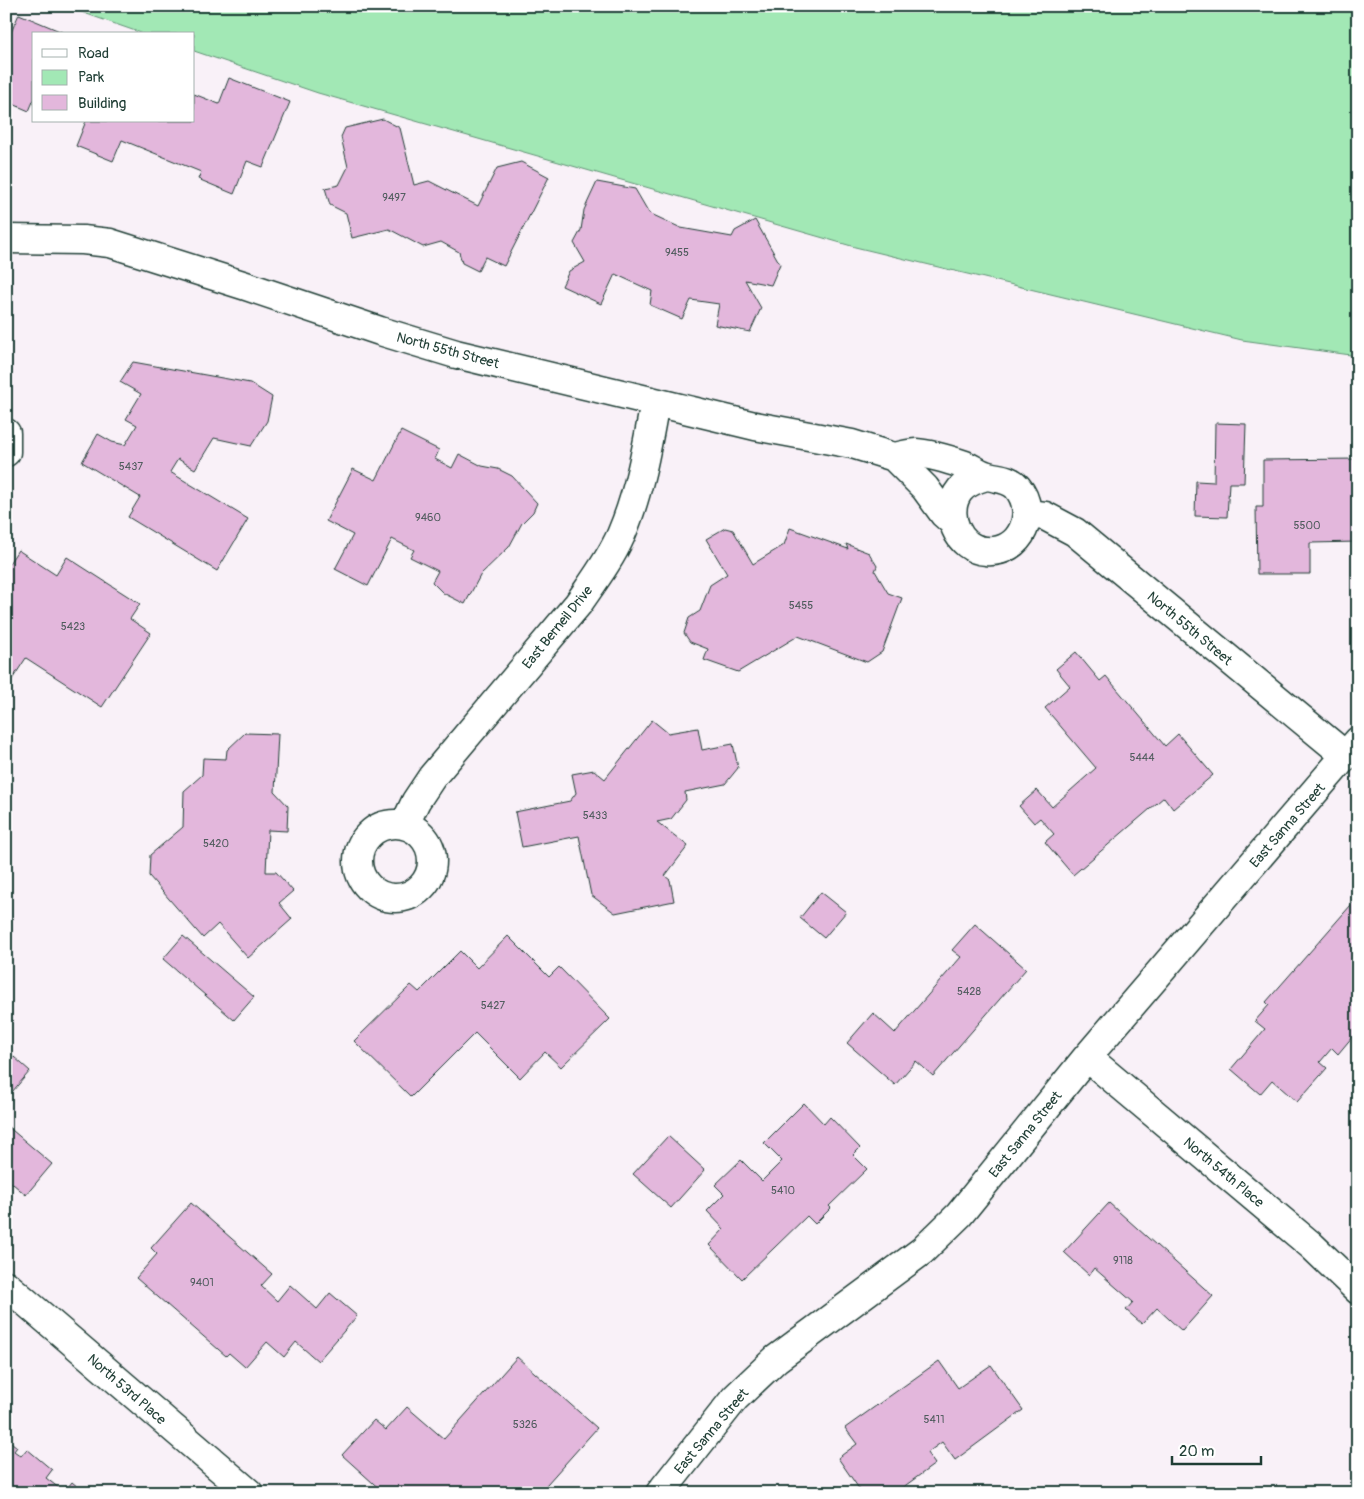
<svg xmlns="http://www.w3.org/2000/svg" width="1364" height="1499" font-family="Pangolin,sans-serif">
<rect width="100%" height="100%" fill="#f9f1f8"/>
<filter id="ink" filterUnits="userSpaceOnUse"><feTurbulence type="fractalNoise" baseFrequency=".02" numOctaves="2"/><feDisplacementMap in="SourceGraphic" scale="10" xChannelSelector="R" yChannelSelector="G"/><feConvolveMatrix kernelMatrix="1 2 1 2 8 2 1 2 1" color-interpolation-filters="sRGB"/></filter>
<g filter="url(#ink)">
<path fill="#a2e8b5" stroke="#609274" d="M64,6H1358V356L1242,340L855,247L318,93L194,51V34H144Z"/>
<path fill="#e3b7dc" stroke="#1f3d34" d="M19,14L62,32V34H34V99L29,111L6,101V44Z
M229,78L290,102L263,167L247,161L234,194L198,179L201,172L122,140L113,161L76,146L86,121H194V94L219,104Z
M383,119L400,128L414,185L429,181L478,206L497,168L521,162L549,177L504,266L485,257L478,271L462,263L459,252L441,242L423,247L389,229L352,238L346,213L330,205L325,188L339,185L348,167L341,137L345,128Z
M597,182L635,189L649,213L681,228L732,237L735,231L755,220L780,264L771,285L745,280L761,308L750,332L715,325L719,304L691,300L682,319L650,305L652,291L615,274L601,304L562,286L569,271L585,262L574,243L581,230L584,210Z
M133,362L250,383L272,397L267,421L251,446L214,438L195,469L178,459L170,472L248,519L217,571L128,517L140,497L82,462L98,434L112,442L125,445L137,425L126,419L141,394L120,382Z
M1215,423L1246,424L1244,483H1229L1227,517L1195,516L1196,481L1214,482Z
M401,431L439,450L435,459L452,468L459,454L482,466L498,469L512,476L537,503L533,512L522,523L509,547L481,574L465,604L443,593L432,582L438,571L410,557L414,550L392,539L368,586L335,569L353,535L326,521L353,469L376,480Z
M1358,459V542L1310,543V574H1257L1256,507H1263V460Z
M725,528L733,530L753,564L784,545L790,528L848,549L846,544L869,553L877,566L875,571L888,593L902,598L882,652L867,662L798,636L738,672L704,660L708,649L690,642L684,633L689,618L700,611L710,585L727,574L706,539Z
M18,550L56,575L67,557L140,604L130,619L151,633L102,707L26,658L11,681L6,678V568Z
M1076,652L1100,681L1106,676L1165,746L1178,734L1213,775L1173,809L1164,797L1073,875L1045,842L1054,834L1040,818L1034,823L1019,806L1037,790L1052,807L1096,768L1045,708L1070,686L1056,669Z
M652,720L668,733L698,728L702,750L733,744L738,768L725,784L685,792L686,800L671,819L657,822L688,846L665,876L670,880L674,901L615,913L591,895L579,836L522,847L515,812L570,801L576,793L572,774L594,770L605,779Z
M245,733L278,734L275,792L288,806L287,831L268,830L266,872H276L293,891L279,903L292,919L248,958L218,924L203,938L149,876L150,855L183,827L184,791L202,775L203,758L226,759L227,750Z
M821,892L846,912L824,938L800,918Z
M1358,897V1030L1338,1054L1332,1048L1320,1062L1327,1068L1297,1102L1272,1080L1260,1094L1231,1069L1265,1029L1255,1021L1269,1005L1266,1002Z
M975,924L1026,969L933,1076L916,1061L895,1085L847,1043L873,1013L895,1033L961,957L952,950Z
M183,936L254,997L234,1020L163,959Z
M508,936L549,977L559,967L610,1019L561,1067L545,1052L520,1078L475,1033L411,1097L354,1041L411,985L419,992L460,951L477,968Z
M6,1050L30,1071L6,1099Z
M804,1103L824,1124L830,1117L860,1148L853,1155L867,1169L829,1206L831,1208L815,1224L807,1216L742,1279L709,1245L724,1229L707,1211L724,1194L715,1185L741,1160L762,1181L782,1161L764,1143Z
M6,1125L52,1164L26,1195L6,1178Z
M668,1136L705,1170L671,1208L633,1174Z
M191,1203L272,1274L261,1286L277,1301L290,1285L317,1309L330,1293L357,1316L318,1361L296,1342L284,1357L267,1342L245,1367L229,1353L226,1356L136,1278L157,1254L151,1248Z
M1109,1203L1213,1296L1182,1331L1157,1308L1142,1324L1126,1310L1133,1302L1094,1268L1089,1275L1064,1252Z
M517,1357L597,1428L539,1493H384L342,1455L374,1420L386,1430L407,1407L444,1439Z
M939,1361L958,1388L991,1365L1023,1410L955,1460L942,1442L927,1453L935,1464L895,1493H862L838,1458L857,1444L845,1428Z
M6,1438L17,1447L14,1451L21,1456L27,1449L52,1470L46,1478L64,1492L72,1482L85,1493H6Z"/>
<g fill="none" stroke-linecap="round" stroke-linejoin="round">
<g stroke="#1f3d34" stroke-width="31">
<path id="street" d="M6,239L83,240L110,243L246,286L380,331L456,354L755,426L852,444L894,457L925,488L944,514L953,522
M6,433V452
M894,457C901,456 909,453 916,453C932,454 950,460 965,465C972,468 978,473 985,475C996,479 1008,477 1017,487C1039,513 1021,554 986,551C958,550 942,512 960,490C967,482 976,479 986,476
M1028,514L1045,516L1075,532L1346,756
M358 861a37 37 0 1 1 74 0a37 37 0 1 1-74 0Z
M405,824L416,801L432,777L578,604C593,582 610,560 621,535C639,493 647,447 655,402
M1087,1057L1312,1246L1358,1290
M6,1285L249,1493
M660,1493L735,1398L776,1359L922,1251L959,1215L1087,1057L1358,741"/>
</g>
<use href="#street" stroke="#fff" stroke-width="28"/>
</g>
</g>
<g text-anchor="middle" stroke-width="4.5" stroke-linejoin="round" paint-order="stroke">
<g font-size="11" fill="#505c5e">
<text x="394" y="201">9497</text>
<text x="677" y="256">9455</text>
<text x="131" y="470">5437</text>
<text x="428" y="521">9460</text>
<text x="1307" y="529">5500</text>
<text x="801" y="609">5455</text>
<text x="73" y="630">5423</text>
<text x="1142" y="761">5444</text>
<text x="595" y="819">5433</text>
<text x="216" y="847">5420</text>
<text x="969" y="995">5428</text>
<text x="493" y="1009">5427</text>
<text x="783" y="1194">5410</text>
<text x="1123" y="1264">9118</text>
<text x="202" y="1286">9401</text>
<text x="934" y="1423">5411</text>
<text x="525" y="1428">5326</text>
</g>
<g font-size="14" fill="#1f3d34" stroke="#fff">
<text transform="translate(448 350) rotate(15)" y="5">North 55th Street</text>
<text transform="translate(557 627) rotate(-51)" y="5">East Berneil Drive</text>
<text transform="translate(1190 628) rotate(40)" y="5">North 55th Street</text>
<text transform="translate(1287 825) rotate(-49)" y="5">East Sanna Street</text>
<text transform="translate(1025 1134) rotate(-51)" y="5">East Sanna Street</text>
<text transform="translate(1224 1172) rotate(40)" y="5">North 54th Place</text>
<text transform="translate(127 1389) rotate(41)" y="5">North 53rd Place</text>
<text transform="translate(711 1431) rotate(-50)" y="5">East Sanna Street</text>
</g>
</g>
<rect width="1364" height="1499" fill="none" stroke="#fff" stroke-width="25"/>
<rect x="12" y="12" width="1339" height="1474" fill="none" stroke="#1f3d34" stroke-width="2" filter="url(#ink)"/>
<rect x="32" y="32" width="162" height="90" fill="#ffffff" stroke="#a5b1ae"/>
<rect x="42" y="49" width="25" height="8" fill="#ffffff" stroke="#a5b1ae"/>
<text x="78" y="58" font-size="15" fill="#1f3d34">Road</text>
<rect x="42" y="70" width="25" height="15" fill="#a2e8b5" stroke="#a5b1ae"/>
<text x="78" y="82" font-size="15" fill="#1f3d34">Park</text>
<rect x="42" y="95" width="25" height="15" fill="#e3b7dc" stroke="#a5b1ae"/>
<text x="78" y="108" font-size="15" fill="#1f3d34">Building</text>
<path d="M1172 1456v8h89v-8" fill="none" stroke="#1f3d34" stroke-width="2.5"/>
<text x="1179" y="1456" font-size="15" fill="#1f3d34" stroke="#ffffff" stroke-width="4" paint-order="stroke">20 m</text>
</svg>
